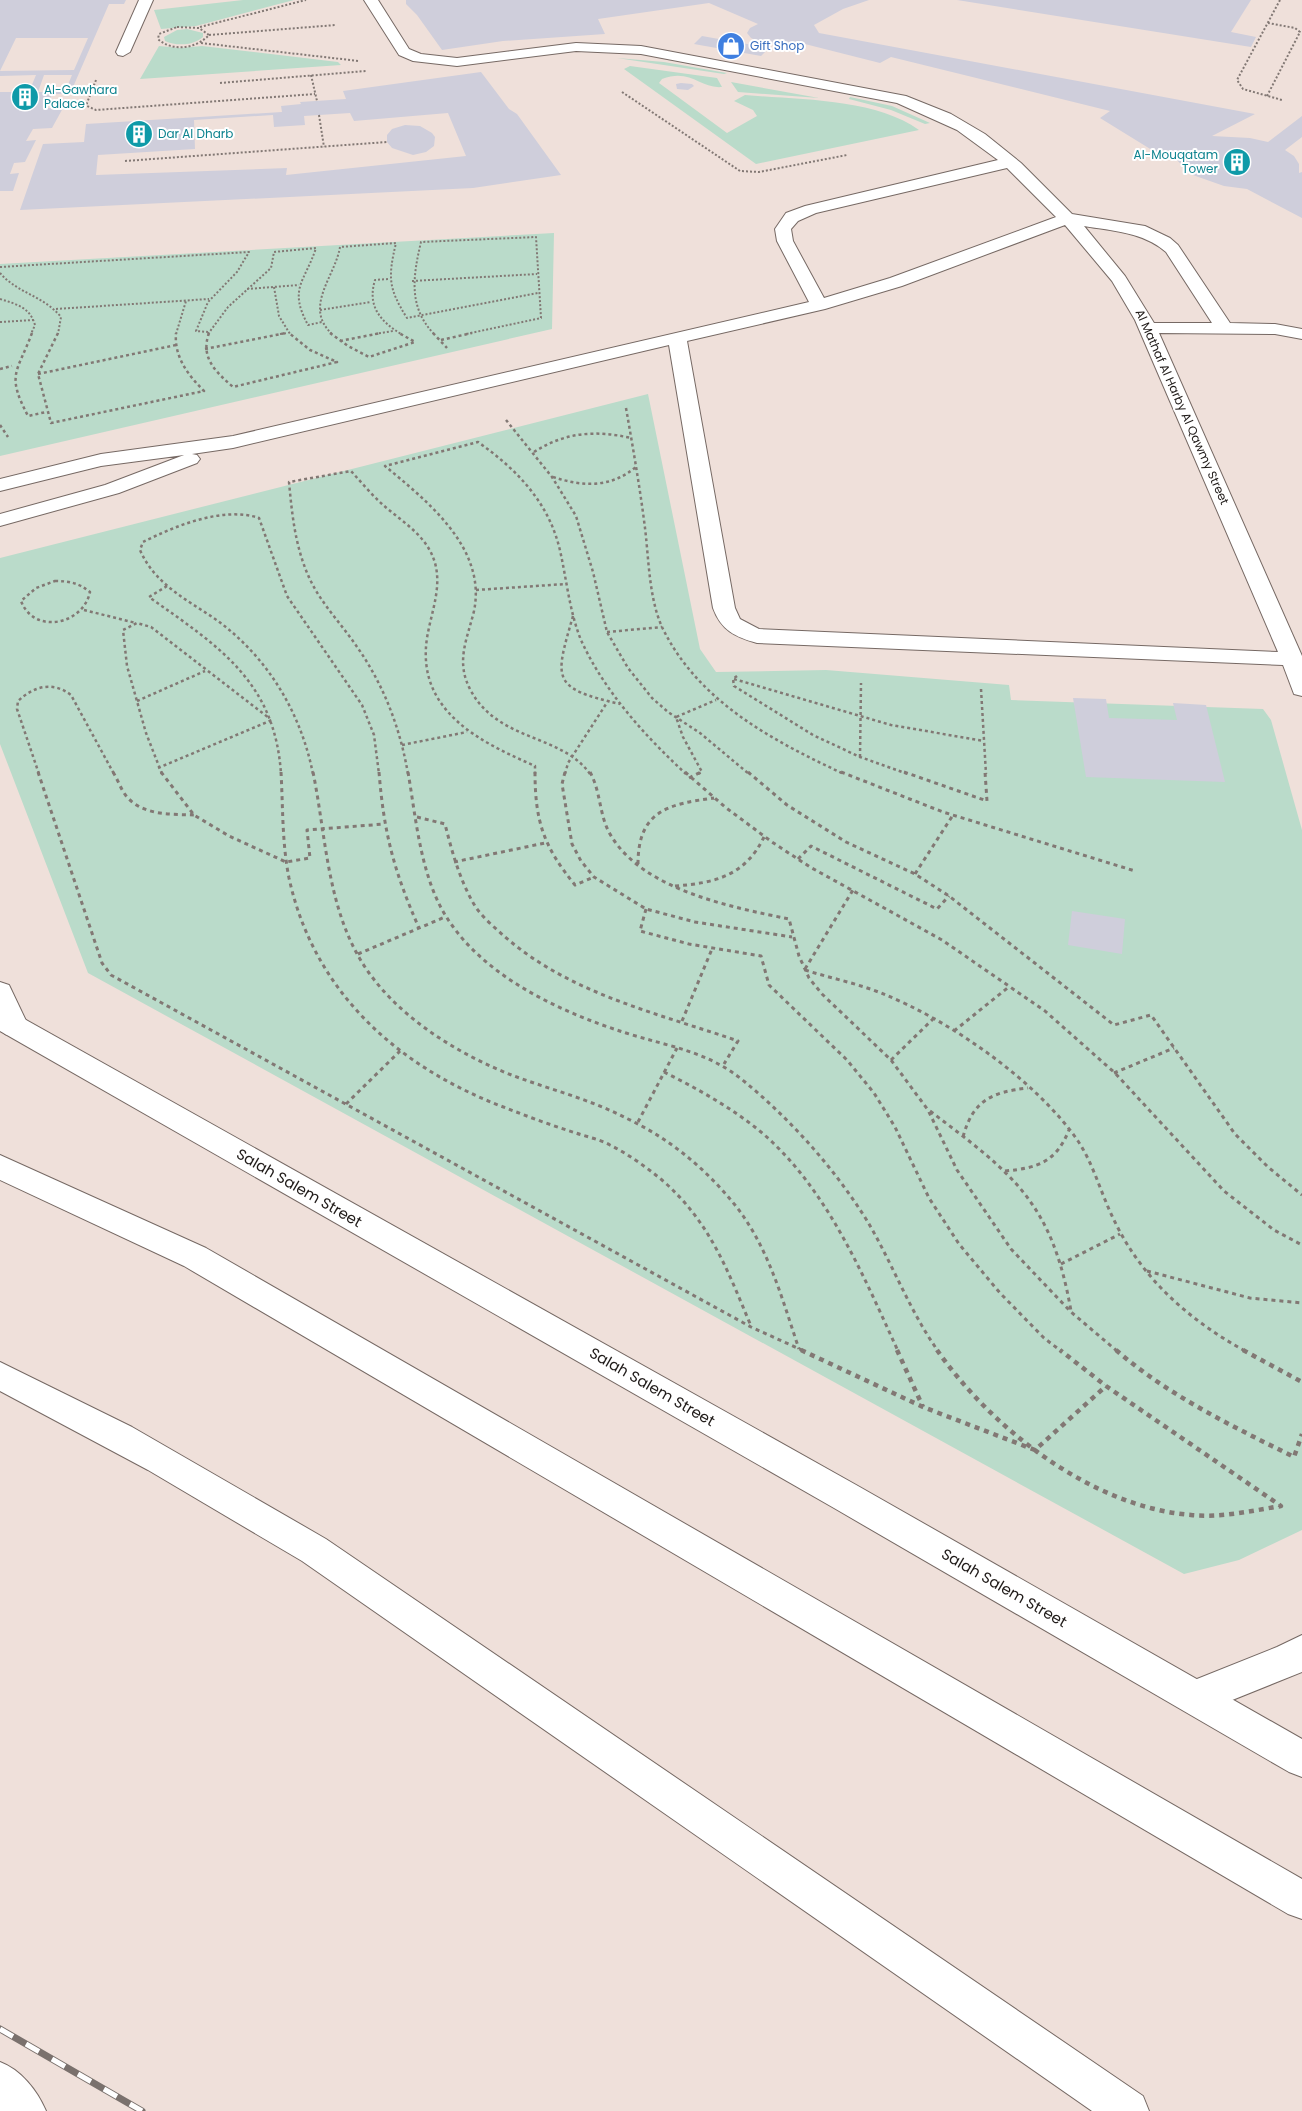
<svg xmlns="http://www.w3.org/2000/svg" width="1302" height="2111" font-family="Poppins,sans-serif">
<rect width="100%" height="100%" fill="#efe0da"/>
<path fill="#badbca" d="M243,0H294L196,26L161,29L154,10Z
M187,29L203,33V37C193,46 176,46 165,41L164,37L177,30Z
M159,46L180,48L202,46L338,62L341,65L140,79Z
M617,58L664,62L727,73L724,74Z
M630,66L717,78L722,87C700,89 691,68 662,79L659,83L727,133L757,116L753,110L734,101L745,95C799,100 874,98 919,130L756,164L624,69Z
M731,82L819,98L738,92Z
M850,97L892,106L930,123L925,124L891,110L849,99Z
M554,233L552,329L0,456V264Z
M648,394L700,649L716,672L826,670L1009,685L1011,700L1263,709L1271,720L1302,830V1530L1239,1560L1184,1574L88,973L0,744V558Z"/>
<path fill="#cfcedb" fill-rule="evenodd" d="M0,0H126L124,4H109L70,94H52L46,108H63L52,128L33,129L26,141L36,140L25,162L14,163L10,174L19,173L13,191H0V92H29L36,75L0,76ZM16,38H88L74,70L0,71ZM44,75H72L65,92H38Z
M406,0H869L843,9L814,25L819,33L1255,114L1212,136L1250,138L1268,142L1302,116V137L1285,150L1294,156L1299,164V173L1302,172V218L1247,189L1224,186L1190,174L1176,159L1160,155L1100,118L1110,111L891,57L880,63L797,42L785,45L759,42L751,38L747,33L750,28L758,24L709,3L598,19L605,34L503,41L442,50L417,15L406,4Z
M957,0H1251L1231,32L1256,37L1251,47Z
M702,36L769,48L761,56L694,44Z
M481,72L509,109L517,114L561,175L473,188L20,210L43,144L84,142L86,124L282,112L281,106L301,104L300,102L346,99L343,91ZM350,113L354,121L448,113L466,156L286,175L287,168L96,175L98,155L195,149L194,120L273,115L274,127L305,125L304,116Z
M681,83L692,84L694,86L688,90L677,89L676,84Z
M405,125L420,126L432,133L435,137L434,146L426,152L413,155L392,148L387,142V135L392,129Z
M1073,698L1106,699L1109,718L1177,720L1173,703L1206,705L1225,782L1086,777Z
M1072,911L1125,919L1122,954L1068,945Z"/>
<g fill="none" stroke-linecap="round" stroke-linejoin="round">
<g stroke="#766964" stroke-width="2">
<path id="minor" d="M139,0H153L130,52L123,56L118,55L116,52Z
M364,0H378L409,49L421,54L457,58L576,43L641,46L906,96L951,114L985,134L1021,163L1072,214L1145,226L1170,238L1178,245L1230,323L1275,324L1302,329V339L1275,334L1159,333L1302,656V696L1294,694L1283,665L757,643C735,637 721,630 713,608L669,345L233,448L192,454L197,455L200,459L197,463L119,493L0,526V514L105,485L184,455L101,466L0,491V479L101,454L233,436L809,302L777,241L775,229L786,213L805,206L998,160L957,130L897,103L641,54L576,51L457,66L413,61L399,55ZM1007,168L1056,217L890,278L824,298L793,241L791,229L798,221L816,213ZM1065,225L1112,281L1135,320L1278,652L759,629L740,619L735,608L687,341L825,309L902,286ZM1084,226C1113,231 1143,232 1166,252L1212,323H1154L1125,276Z
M0,982L9,985L29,1027L25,1034L15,1037L5,1034L0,1024Z
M0,1362L132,1427L326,1539L1143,2096L1149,2111H1092L302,1561L148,1470L0,1391Z
M1302,1635V1672L1195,1715L1182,1709L1177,1697L1182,1685L1277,1647Z"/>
</g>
<g stroke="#766964" stroke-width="2">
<path id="highway" d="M0,1008L10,1011L858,1486L1302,1739V1777L1289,1772L834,1508L0,1031Z
M0,1155L206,1248L1302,1879V1919L1288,1914L184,1266L0,1180Z
M0,2062C21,2070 37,2090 46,2111H0Z"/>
</g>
<path stroke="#827874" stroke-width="2" stroke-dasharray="2 2" stroke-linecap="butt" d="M1280,0L1237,80L1243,89L1282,100
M177,27L199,28L209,35C196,49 172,52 158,39L159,34Z
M200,27L306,0
M209,35L336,25
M201,43L359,61
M311,75L317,101
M96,80L87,103V106L96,110L315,94
M220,83L366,71
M622,92L740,171L759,172L847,155
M1267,96L1300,32L1295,28L1268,23
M319,115L324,147
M125,161L387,142
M0,267L249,252L237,272L208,302L196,331L208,332
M0,273C17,293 44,296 61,317L58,334
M388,279L375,280C367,306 380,321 401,334
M412,281L537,274
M274,287L279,316L290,334
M247,289L299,285
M0,299C16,304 30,307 35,325L31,334
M56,309L209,299
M320,310L371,302
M0,322L34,320
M176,334L186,301
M208,334L228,307L271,268L274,252L316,248C305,282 288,288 308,325L322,322
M280,334L287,333
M332,334C303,307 335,277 340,247L396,243C388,277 388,288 407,318L538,293
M375,334L393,331
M434,334C408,307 413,276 421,242L536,237L541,318L466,334"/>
<path stroke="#827874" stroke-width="2.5" stroke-dasharray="3 3" stroke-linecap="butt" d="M32,333C17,373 6,374 28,416L46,412
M58,333L38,374L51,423L204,391C188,375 174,357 176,333
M209,333C200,358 216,372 233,387L337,362L310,350L289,333
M330,333L348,346L369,357L415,342L399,333
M433,333L447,348
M441,340L472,333
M340,341L381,333
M205,349L286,333
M0,369L12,366
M38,374L176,345
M626,408C633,448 640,488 645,528C649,561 649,600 663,629C699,702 773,741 844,774
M506,420L552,477L576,516L593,572L607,632L628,668L652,698L668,712L700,733L749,774
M0,425L8,437
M534,452C565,432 596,430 631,438
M553,477C583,487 612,488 637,466
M55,581C69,581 79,583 90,592C83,625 34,635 21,601L36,588Z
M167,586L149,597C218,646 275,681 281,774
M476,590L566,584
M84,610L136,623
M573,616C555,679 550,688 620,704
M607,632L662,627
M737,676L733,679L734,686L813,735L860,757L908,774
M734,679L891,725L984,741
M981,689L986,774
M137,701L205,671
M402,745L467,732
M860,757L861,683
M158,768L272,720
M39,774L17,709L18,701C34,686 53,681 71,695L114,774
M162,774L146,733L127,666L123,630L137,623L151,627L269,718
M313,774C301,713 268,658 218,621C188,600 155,585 140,550L143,542C175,526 223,506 259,518L287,596L362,705L374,735L379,774
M408,774C400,727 383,683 355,644C339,621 319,601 308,575C295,545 292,514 289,482L351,471C361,482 371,494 382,504C402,522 427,535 435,563C442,588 431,613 427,638C416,711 480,742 535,766V774
M565,774L568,763L608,701
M590,774C562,734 499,742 471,691C455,662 467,640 474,611C487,548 427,501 385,466L478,442C519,471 551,505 561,555C567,583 570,613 581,640C604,691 645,736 686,774
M698,774L702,772L683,737L676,717L716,700"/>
<path stroke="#827874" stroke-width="3" stroke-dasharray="4 4" stroke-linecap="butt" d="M38,772L102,963L111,975L751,1327L804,1351
M113,772C118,780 121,790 127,797C144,816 171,814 194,815
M161,772L194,815L229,836L286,862L310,858L307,830L384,824
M281,772C283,808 282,843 289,878C314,993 399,1068 506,1108C529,1117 553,1126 576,1133C587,1137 599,1139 610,1145C628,1154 646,1167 662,1180C710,1222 727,1269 751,1326
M313,772C326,836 327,907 363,964C396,1016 457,1054 514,1076C552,1090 592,1100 628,1119C670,1139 706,1169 735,1205C769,1248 782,1299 799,1349
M379,772C384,834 394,871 419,928
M408,772C415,813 419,857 435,895C466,969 554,1010 626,1033C670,1047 708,1051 745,1082C791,1120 834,1168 866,1219C892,1262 909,1310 938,1351
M535,772C535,822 544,847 575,885L594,877
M565,772L562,784L572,844L581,861L594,877L646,909L695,922L792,937
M590,772C601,792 599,815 610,834C642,890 731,907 789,919L799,956L809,978L822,994L891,1060L928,1110L957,1170L1011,1249L1071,1312L1117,1351
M685,772L725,807L772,842L810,867L942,940L1045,1011L1115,1073L1224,1191L1274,1230L1302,1245
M748,772L787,805L846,842L915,874L949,896L1114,1025L1151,1015L1235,1134L1268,1167L1302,1195
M841,772L943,812L1135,871
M904,772L987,801L985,772
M689,778L701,772
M417,817L445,824C452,852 460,881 475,906C482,917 494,927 504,936C570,994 657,1013 738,1041L724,1064
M798,859L811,846L937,909L949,896
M454,862L545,843
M638,864C638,811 668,804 714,798
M915,874L953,815
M675,886C715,883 745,876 764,837
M646,909L640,931L689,944L761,956L769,985L847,1060L874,1093L895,1127L929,1198L959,1244L1000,1293L1044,1338L1061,1351
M358,954L445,917
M805,969L853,890
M805,970C830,978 856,983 881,993C949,1020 1036,1080 1078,1141C1094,1165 1101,1194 1114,1220C1142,1279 1189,1320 1245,1351
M682,1021L712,949
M954,1031L1010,986
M891,1060L933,1019
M664,1072C698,1089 732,1108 761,1132C827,1188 863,1275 898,1351
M1114,1073L1174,1048
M346,1104L400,1051
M930,1111C1013,1174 1052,1202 1071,1311
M638,1122L677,1048
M963,1137C973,1100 992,1092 1028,1088
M1005,1171C1038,1168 1056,1162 1069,1130
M1061,1264L1120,1234
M1147,1271L1250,1298L1302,1303"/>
<path stroke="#827874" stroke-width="4.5" stroke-dasharray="5 5" stroke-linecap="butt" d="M801,1350L923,1407L1035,1450L1106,1386
M897,1350L923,1407
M937,1350C992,1429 1092,1507 1191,1515C1221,1518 1251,1511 1281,1506L1106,1386L1060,1350
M1116,1350C1169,1396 1232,1426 1294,1457L1302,1434
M1243,1350L1302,1382"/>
<use href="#minor" fill="#fff" fill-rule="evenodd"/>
<use href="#highway" fill="#fff" fill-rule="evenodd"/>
<g stroke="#7a716d" stroke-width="7">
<path id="rail" d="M0,2029L142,2111"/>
</g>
<use href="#rail" stroke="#fff" stroke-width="5" stroke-dasharray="15" stroke-linecap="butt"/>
</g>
<defs>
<g id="shop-disc" transform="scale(1.4375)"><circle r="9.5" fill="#3f7fe0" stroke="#fff"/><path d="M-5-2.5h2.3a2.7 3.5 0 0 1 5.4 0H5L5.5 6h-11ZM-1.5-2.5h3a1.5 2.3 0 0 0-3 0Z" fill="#fff"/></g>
<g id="building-disc" transform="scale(1.4375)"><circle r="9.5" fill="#0f9aa8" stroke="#fff"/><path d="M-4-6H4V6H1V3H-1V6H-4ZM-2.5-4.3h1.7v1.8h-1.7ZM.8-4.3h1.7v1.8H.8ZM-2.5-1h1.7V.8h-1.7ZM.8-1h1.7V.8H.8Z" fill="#fff"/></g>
</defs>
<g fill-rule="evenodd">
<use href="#shop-disc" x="731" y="46"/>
<use href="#building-disc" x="25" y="97"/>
<use href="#building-disc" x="139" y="134"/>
<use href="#building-disc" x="1237" y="162"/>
</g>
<g text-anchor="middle" stroke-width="4" stroke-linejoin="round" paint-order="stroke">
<g font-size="12" fill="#366cbe" stroke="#fff" text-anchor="start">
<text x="750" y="50">Gift Shop</text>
</g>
<g font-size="12" fill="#0d838f" stroke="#fff" text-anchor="start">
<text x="44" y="94">Al-Gawhara<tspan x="44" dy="14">Palace</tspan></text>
<text x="158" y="138">Dar Al Dharb</text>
<text x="1218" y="159" text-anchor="end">Al-Mouqatam<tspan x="1218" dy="14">Tower</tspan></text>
</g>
<g font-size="12" fill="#201b19" stroke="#fff">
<text transform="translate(1182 407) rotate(66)" y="4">Al Mathaf Al Harby Al Qawmy Street</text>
</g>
<g font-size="15" fill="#201b19" stroke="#fff">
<text transform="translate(299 1188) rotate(30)" y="5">Salah Salem Street</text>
<text transform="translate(652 1387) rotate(30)" y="5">Salah Salem Street</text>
<text transform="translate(1004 1588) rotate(30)" y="5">Salah Salem Street</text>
</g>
</g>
</svg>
